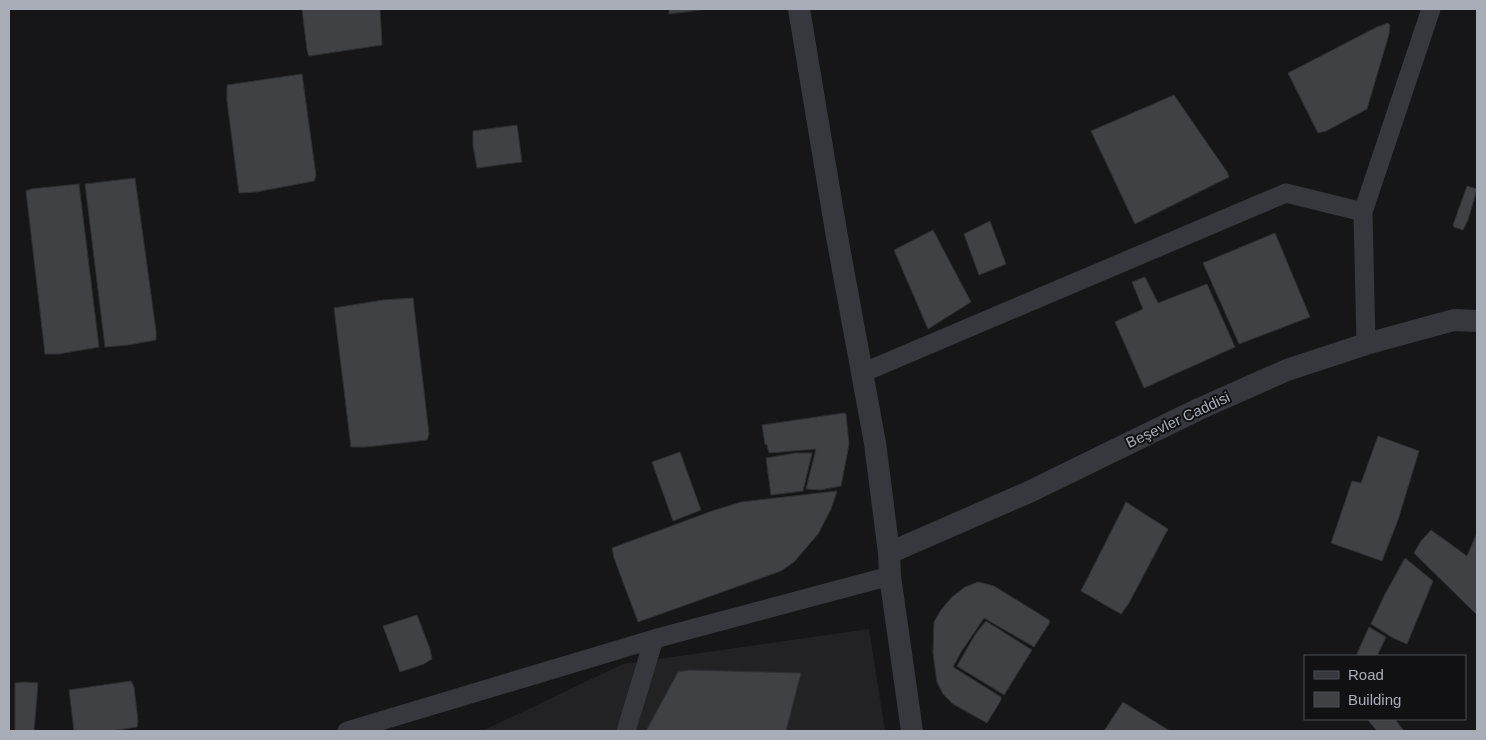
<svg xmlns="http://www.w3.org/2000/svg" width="1486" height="740" font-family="Arial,sans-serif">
<rect width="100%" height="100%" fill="#161618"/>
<path fill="#222225" d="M869,629L885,731H482L623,664Z"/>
<path fill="#404145" stroke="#303034" d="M302,9H380L382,45L309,56L307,50Z
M669,9H707L669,14Z
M1388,23L1390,25L1389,34L1367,109L1326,131L1318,133L1288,73L1377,27Z
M302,74L316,176L314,181L256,192L239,193L227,101V85Z
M1174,95L1227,172L1229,177L1135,224L1091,131Z
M517,125L522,162L477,168L473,146V131Z
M135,178L156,331V340L128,345L105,347L85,184Z
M79,184L99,347L59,354H45L26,191L31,189Z
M1467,186L1477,189L1468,220L1463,230L1454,227L1453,225Z
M990,221L1006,264L979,275L964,234Z
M933,230L971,302L928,329L894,250Z
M1275,233L1310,317L1239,344L1203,263Z
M1145,277L1158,303L1207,284L1235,347L1144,388L1115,322L1143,309L1132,282Z
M413,298L429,434L427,440L366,447H351L334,308L383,300Z
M844,413L846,414L849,444L841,486L820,490L806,489L816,449L769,453L767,445L765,444L762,425Z
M1378,436L1419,451L1398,520L1382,561L1331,543L1352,481L1361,483Z
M680,452L701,510L673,521L652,462Z
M796,453H812L803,491L771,495L766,458Z
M837,491L831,509L818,534L794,562L781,571L638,622L614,558L612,548L712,511L741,502Z
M1126,502L1168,529L1129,603L1121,614L1081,591Z
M1431,530L1467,556L1477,533V615L1414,553L1421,541Z
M1405,558L1433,581L1407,644L1393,638L1371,624L1384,596Z
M978,582L994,586L1049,620L1050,622L1034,647L984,618L961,652L953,667L1001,697V700L987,723L953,704L943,694L937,682L933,653L934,622L941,610L952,597L965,587Z
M417,615L430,649L432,659L424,664L400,672L383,626Z
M986,621L1032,650L1004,695L957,666L976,633Z
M1369,627L1386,637L1377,656H1356Z
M689,670L801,673L786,731H646L678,672Z
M131,681L134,687L138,721L137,727L111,731H74L69,690Z
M24,682L38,683L34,731H15V683Z
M1123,702L1170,731H1104Z
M1367,719H1395L1404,731H1377Z"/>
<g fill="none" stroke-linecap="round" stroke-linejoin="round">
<path stroke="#37383d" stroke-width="19" d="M1366,344L1363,212L1431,9
M862,373L1286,193L1363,212
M347,731L654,639L890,576
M626,731L654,639"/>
<path stroke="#37383d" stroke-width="22" d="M799,9L837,237L875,443L889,553L890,576L912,731
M889,553L1029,492L1199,409L1287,370L1366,344L1454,320L1477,321"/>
</g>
<g text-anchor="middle" stroke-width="4" stroke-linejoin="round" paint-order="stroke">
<g font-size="15" fill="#a8adb8" stroke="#111113">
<text transform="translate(1178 420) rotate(-25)" y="5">Beşevler Caddisi</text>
</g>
</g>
<rect width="1486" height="740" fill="none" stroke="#a8adb8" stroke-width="20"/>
<rect x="1304" y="655" width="162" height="65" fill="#111113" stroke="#4d4f55"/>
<rect x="1314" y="671" width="25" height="8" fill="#37383d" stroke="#4d4f55"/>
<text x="1348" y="680" font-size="15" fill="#a8adb8">Road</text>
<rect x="1314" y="692" width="25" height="15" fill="#404145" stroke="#4d4f55"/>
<text x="1348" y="705" font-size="15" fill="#a8adb8">Building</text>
</svg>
